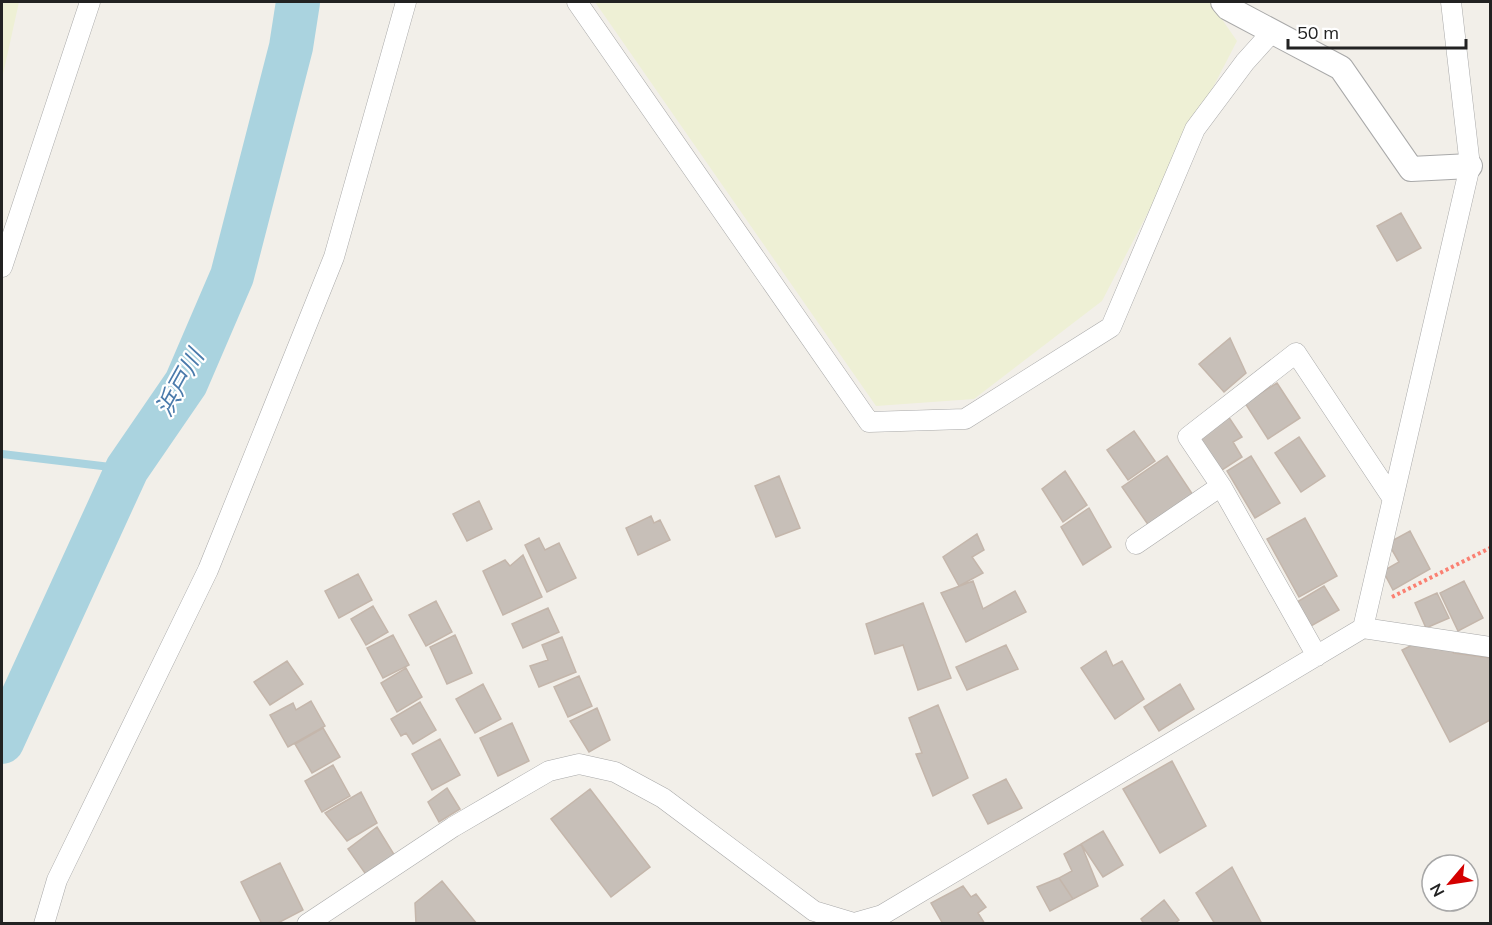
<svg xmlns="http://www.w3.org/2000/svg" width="1492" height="925" font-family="Mulish,'Noto Sans JP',sans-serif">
<rect width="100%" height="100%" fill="#f2efe9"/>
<path fill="#eef0d5" d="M2,2H19L2,79Z
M595,2H1210L1237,41L1102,301L974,399L876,406Z"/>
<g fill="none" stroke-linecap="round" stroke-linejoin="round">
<path stroke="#aad3df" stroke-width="8" d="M2,454L127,469"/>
<path stroke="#aad3df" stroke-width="44" d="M2,742L127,469L186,383L232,276L291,47L298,2"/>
</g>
<path fill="#c7bfb8" stroke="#c4b6ab" stroke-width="1.5" d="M1401,213L1421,248L1397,261L1377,226Z
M1230,338L1246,373L1224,392L1199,364Z
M1277,383L1300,418L1268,439L1245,403Z
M1228,416L1242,437L1233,442L1242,457L1219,472L1196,437Z
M1134,431L1155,461L1128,480L1107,450Z
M1299,437L1325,476L1301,492L1275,453Z
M1167,456L1193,495L1149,526L1122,487Z
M1251,456L1280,503L1255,518L1227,471Z
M1065,471L1087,505L1063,522L1042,489Z
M779,476L800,528L776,537L755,486Z
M479,501L492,529L467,541L453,514Z
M1089,508L1111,547L1083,565L1061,527Z
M651,516L654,523L660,520L670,540L638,555L626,528Z
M1305,518L1337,576L1299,597L1267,539Z
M1410,531L1430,569L1393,590L1383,571L1399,562L1388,543Z
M977,534L984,550L972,557L983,573L959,586L943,557Z
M539,538L545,550L559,543L576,578L547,592L525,545Z
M523,555L542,597L503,615L483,571L505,560L510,566Z
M358,574L372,600L339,618L325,591Z
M973,581L983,609L1015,591L1026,612L966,642L941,593Z
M1464,581L1483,618L1458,631L1440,593Z
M1324,586L1339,610L1311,626L1297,602Z
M1437,593L1449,618L1426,628L1415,603Z
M436,601L452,632L426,646L409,615Z
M923,603L951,678L918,690L903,645L875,654L866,624Z
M373,606L388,632L366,645L351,619Z
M548,608L559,632L523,648L512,624Z
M393,635L409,665L383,678L367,648Z
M455,635L472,673L447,684L430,647Z
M562,637L576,672L539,687L530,666L548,660L542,645Z
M1428,637L1454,653L1490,658V720L1450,742L1402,650Z
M1006,645L1018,669L967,690L956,667Z
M1106,651L1113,666L1122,661L1144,699L1115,719L1081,668Z
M287,661L303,684L270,705L254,682Z
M406,668L422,697L397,712L381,683Z
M579,676L592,706L568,717L554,687Z
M483,684L501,719L475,733L456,699Z
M1180,684L1194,709L1159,731L1144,707Z
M311,701L325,726L288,747L270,715L293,703L296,710Z
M420,702L436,730L413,744L406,733L401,736L391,719Z
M938,705L968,778L933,796L916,754L922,753L909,718Z
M597,708L610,740L589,752L570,721Z
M512,723L529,761L498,776L480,738Z
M323,728L340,757L312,773L295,744Z
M440,739L460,775L432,790L412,754Z
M1172,761L1206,826L1160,853L1123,789Z
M333,765L350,796L322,812L305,781Z
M1006,779L1022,808L988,824L973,795Z
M447,788L460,809L439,822L428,802Z
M590,789L650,867L611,897L551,819Z
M361,792L377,823L347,841L325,813Z
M377,827L395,856L367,876L348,849Z
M1103,831L1123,865L1103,877L1081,844Z
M1081,844L1098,886L1073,899L1059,878L1072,871L1064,854Z
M280,863L303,910L276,924H262L241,882Z
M1232,867L1262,924H1215L1196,893Z
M1059,878L1073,899L1050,911L1037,887Z
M442,881L477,924H416L415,903Z
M963,886L971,897L976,894L986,907L978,913L985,924H943L931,903Z
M1164,900L1179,920L1174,924H1144L1141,919Z"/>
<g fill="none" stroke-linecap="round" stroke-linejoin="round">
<g stroke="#a9a9a9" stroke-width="21">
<path id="minor" d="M577,2L869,422L965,419L1111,327L1195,129L1245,62L1272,32
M2,267L90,2
M1221,486L1317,656
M1136,544L1221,486L1188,437L1296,353L1393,499
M1363,628L1470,166L1451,2
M44,924L57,880L208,570L334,257L406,2
M307,924L453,827L549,771L579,764L615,772L663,798L814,911L854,923L882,915L1363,628L1490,647"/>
</g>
<g stroke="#a9a9a9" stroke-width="26">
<path id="tertiary" d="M1223,2L1228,8L1341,68L1411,169L1470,166"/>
</g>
<path stroke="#fa8072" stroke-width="4" stroke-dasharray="3 3" stroke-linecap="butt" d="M1392,597L1490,548"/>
<use href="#minor" stroke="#fff" stroke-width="20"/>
<use href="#tertiary" stroke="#fff" stroke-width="24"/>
</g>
<g text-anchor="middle" stroke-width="4.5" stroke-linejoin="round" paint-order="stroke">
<g font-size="24" font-style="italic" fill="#4a7aab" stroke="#fff">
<text transform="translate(180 383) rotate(-61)" y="8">浜戸川</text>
</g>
</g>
<rect width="1492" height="925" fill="none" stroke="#222222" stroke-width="6"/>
<g transform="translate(1450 883) rotate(241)"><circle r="28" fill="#ffffff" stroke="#a7a7a7" stroke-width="1.5"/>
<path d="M0-4.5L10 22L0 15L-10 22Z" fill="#d40000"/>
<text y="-9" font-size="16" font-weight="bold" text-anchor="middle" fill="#222222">N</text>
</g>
<path d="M1288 39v9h178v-9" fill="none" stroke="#222222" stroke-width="3"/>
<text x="1297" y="39" font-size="18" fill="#222222" stroke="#ffffff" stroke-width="4.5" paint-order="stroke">50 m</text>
</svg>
